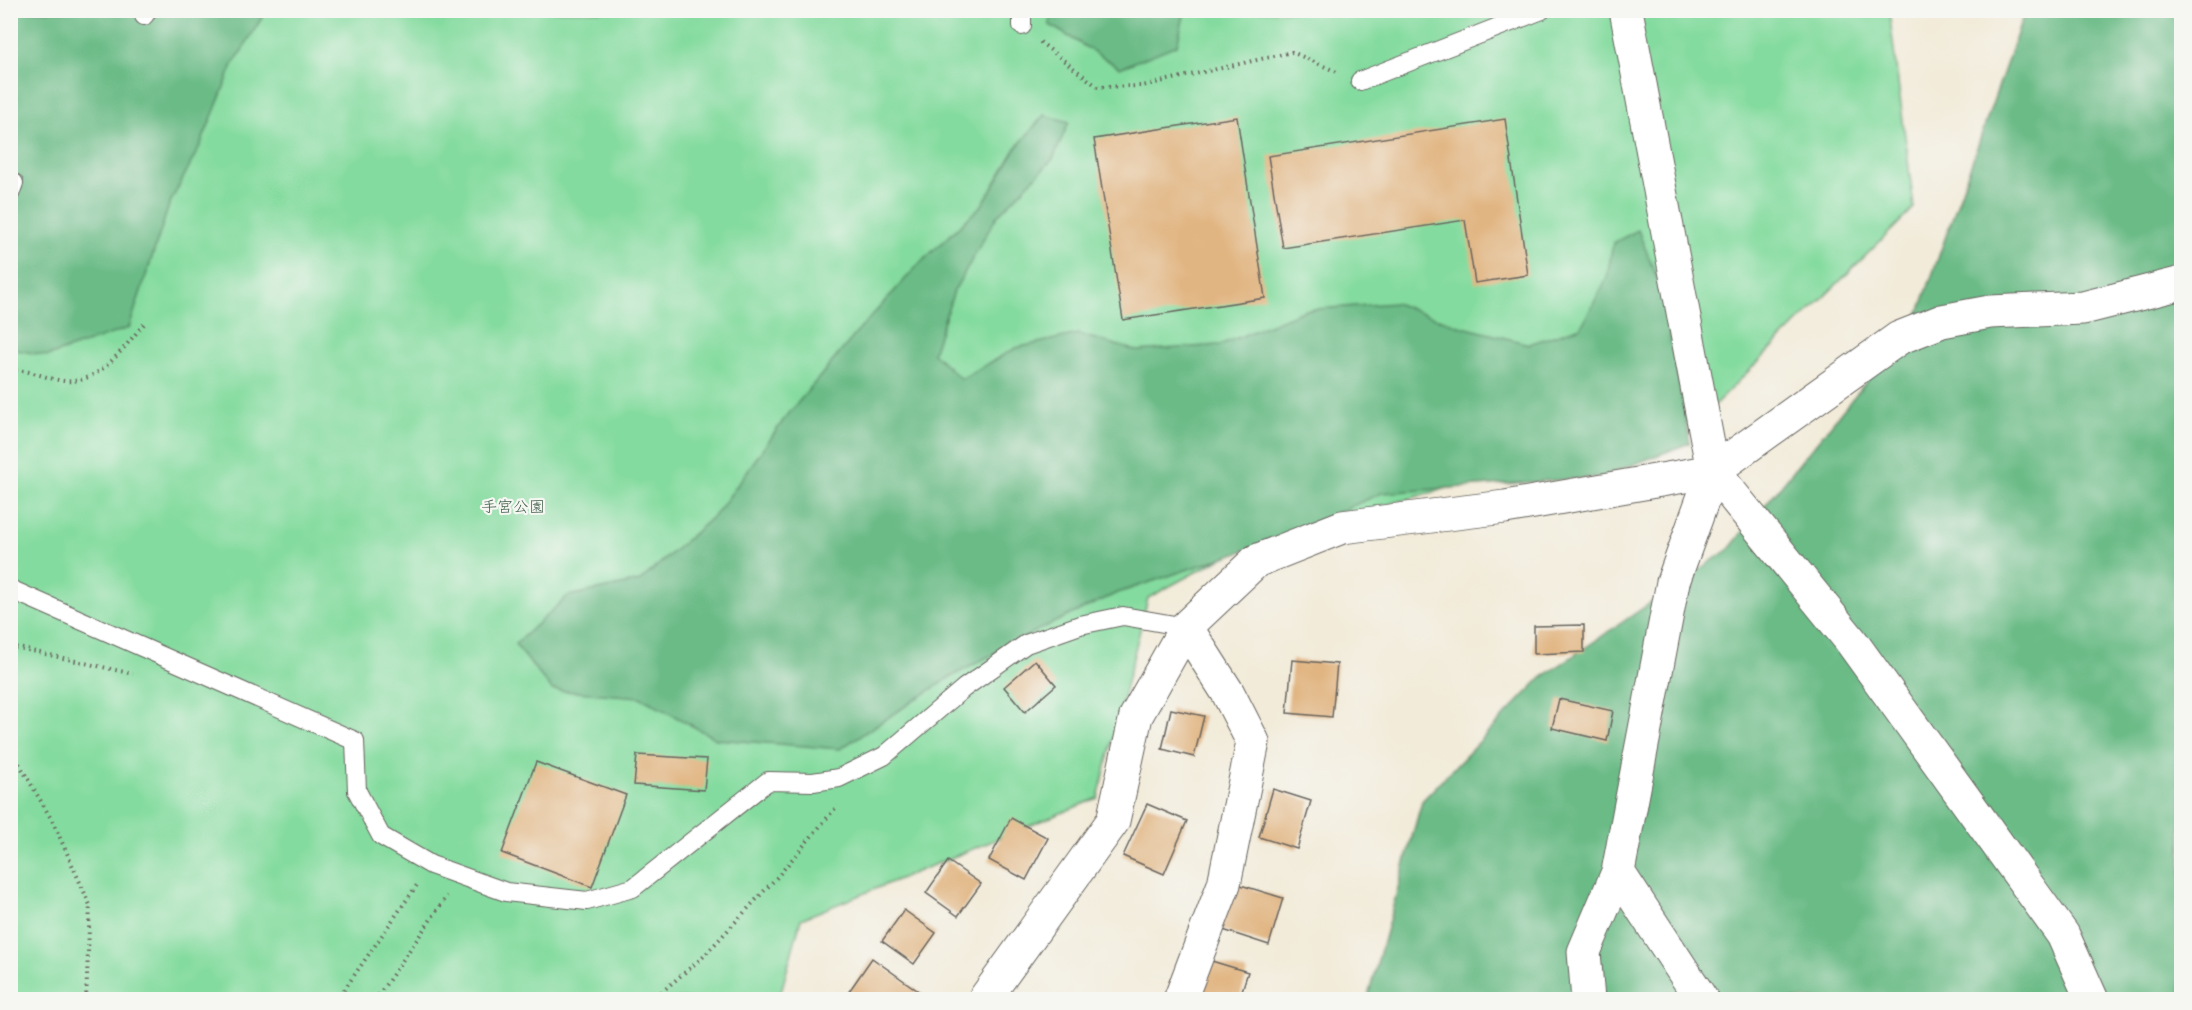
<svg xmlns="http://www.w3.org/2000/svg" width="2192" height="1010" font-family="Kalam,'Klee One',sans-serif">
<rect width="100%" height="100%" fill="#f6f6f2"/>
<filter id="ink" filterUnits="userSpaceOnUse"><feTurbulence type="fractalNoise" baseFrequency=".0167" numOctaves="2"/><feDisplacementMap in="SourceGraphic" scale="12" xChannelSelector="R" yChannelSelector="G"/><feConvolveMatrix kernelMatrix="1 2 1 2 8 2 1 2 1" color-interpolation-filters="sRGB"/></filter>
<filter id="wash" filterUnits="userSpaceOnUse"><feTurbulence type="fractalNoise" baseFrequency=".008" numOctaves="4" result="noise"/><feDisplacementMap in="SourceGraphic" scale="24" xChannelSelector="R" yChannelSelector="G"/><feGaussianBlur stdDeviation="1.35" result="paint"/><feColorMatrix in="noise" values="0 0 0 0 0 0 0 0 0 0 0 0 0 0 0 0 0 1.4 0 .05"/><feComposite in="paint" operator="in"/></filter>
<g filter="url(#wash)">
<rect width="100%" height="100%" fill="#f2ebd9"/>
<path fill="#84db9f" stroke="#507c5e" stroke-width="1.5" d="M10,11H1889L1914,208L1700,419L1251,542L1148,598L1098,798L801,919L779,999H11Z"/>
<path fill="#6bbb86" stroke="#446c51" stroke-width="1.5" d="M10,11H266L233,65L201,144L169,205L129,328L48,356L11,349Z
M1049,11V10L1185,11L1177,45L1120,68L1050,25Z
M2025,11H2181V999L1367,1000L1422,801L1541,678L1729,549L1916,321Z
M1044,115L1069,122L1053,159L997,216L954,291L933,353L961,379L1016,348L1078,334L1137,351L1220,345L1305,310L1395,303L1459,326L1529,344L1581,327L1607,278L1613,243L1638,230L1660,286L1690,443L1601,477L1382,493L1269,542L1115,594L1036,631L947,679L840,749L716,739L640,697L552,690L515,644L568,596L640,581L718,512L785,418L859,330L918,265L982,205L1016,148Z"/>
<g id="blocks">
<path fill="#e1b582" d="M1237,117L1265,298L1123,320L1094,139Z
M1505,119L1528,275L1475,283L1465,220L1283,248L1268,156Z
M1584,625V652L1534,654V626Z
M1035,660L1056,685L1025,712L1004,687Z
M1292,660L1337,664L1332,717L1287,713Z
M1559,699L1613,711L1607,741L1552,728Z
M1171,709L1204,716L1194,757L1162,749Z
M637,755L707,759L704,790L634,785Z
M536,762L626,795L592,887L502,853Z
M1273,789L1311,801L1297,849L1259,837Z
M1147,804L1187,821L1164,874L1123,856Z
M1011,818L1048,838L1026,880L989,860Z
M948,861L981,884L958,916L926,893Z
M1234,883L1283,898L1269,945L1220,929Z
M904,910L936,933L914,964L882,941Z
M872,958L931,1000H843Z
M1205,959L1248,972L1239,1000H1192Z"/>
</g>
</g>
<g filter="url(#ink)">
<use href="#blocks" fill-opacity="0" stroke="#67645e" stroke-width="1.5"/>
<g fill="none" stroke-linecap="round" stroke-linejoin="round">
<g stroke="#67645e" stroke-width="20">
<path id="lane" d="M144,16L148,10
M1022,26V10
M1360,81L1542,10
M10,194L14,183
M10,589L355,741L357,791L381,836L431,865L506,892L587,901L633,888L768,781L813,782L839,778L884,756L964,688L1026,644L1080,625L1123,616L1186,627"/>
</g>
<g stroke="#67645e" stroke-width="35">
<path id="street" d="M1626,10L1713,471L1851,641L2063,935L2092,1000
M1618,872L1702,1000
M984,1000L1113,821L1136,716L1186,627L1256,561L1342,527L1505,507L1713,471L1899,338L1942,321L1990,312L2083,308L2182,283
M1180,1000L1224,884L1253,742L1228,693L1186,627
M1588,1000L1584,952L1618,872L1673,582L1713,471"/>
</g>
<path stroke="#67645e" stroke-width="4" stroke-dasharray="1.5 4.5" stroke-linecap="butt" d="M1040,42L1098,87L1142,86L1292,52L1337,72
M10,370C30,369 46,379 65,381C101,384 124,346 145,323
M10,646L133,674
M10,748L53,822L90,905L86,1000
M337,1000L417,885
M375,1000L447,896
M652,1000L703,957L778,876L838,805"/>
<use href="#lane" stroke="#fff" stroke-width="18"/>
<use href="#street" stroke="#fff" stroke-width="33"/>
</g>
</g>
<g text-anchor="middle" stroke-width="4.5" stroke-linejoin="round" paint-order="stroke">
<g font-size="16" fill="#405f4a" stroke="#f6f6f2">
<text x="513" y="512">手宮公園</text>
</g>
</g>
<rect width="2192" height="1010" fill="none" stroke="#f6f6f2" stroke-width="36"/>
</svg>
